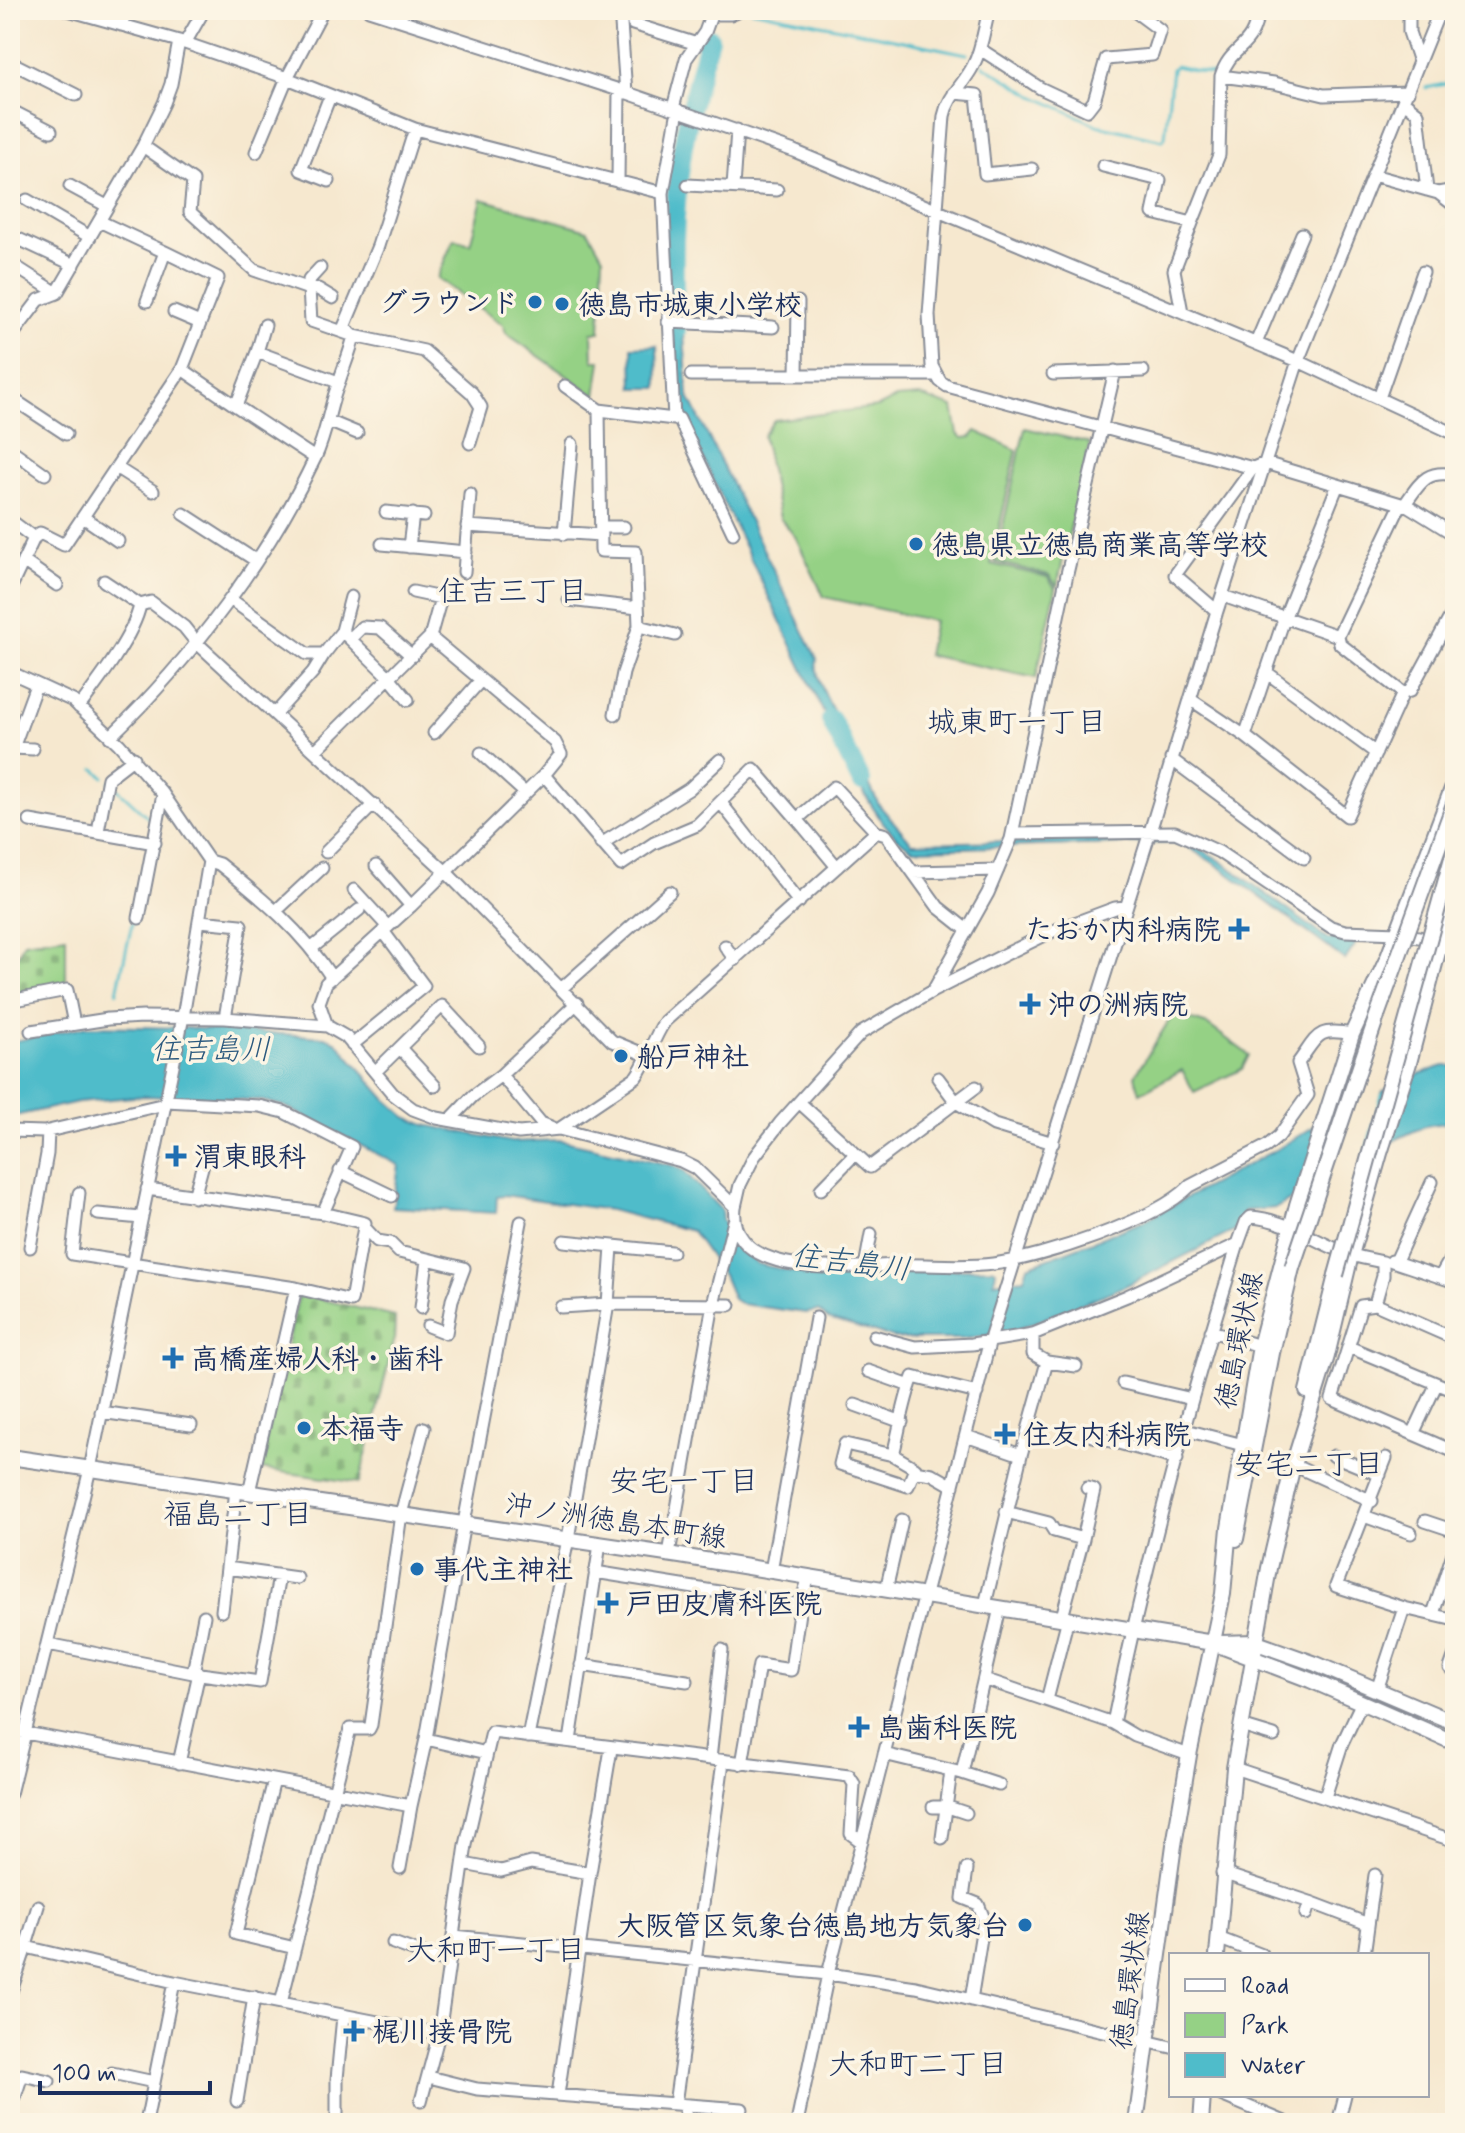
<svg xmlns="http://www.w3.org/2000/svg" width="1465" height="2133" font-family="Mynerve,'Klee One',sans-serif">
<defs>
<pattern id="cemetery-stones" width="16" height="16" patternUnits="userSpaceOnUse" patternTransform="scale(2)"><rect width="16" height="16" fill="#95d185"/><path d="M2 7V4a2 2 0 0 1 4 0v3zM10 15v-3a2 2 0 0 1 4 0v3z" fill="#79aa70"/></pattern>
</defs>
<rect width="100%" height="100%" fill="#fcf5e5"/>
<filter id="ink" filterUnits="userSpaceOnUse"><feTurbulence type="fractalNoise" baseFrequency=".0125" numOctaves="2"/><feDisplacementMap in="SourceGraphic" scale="16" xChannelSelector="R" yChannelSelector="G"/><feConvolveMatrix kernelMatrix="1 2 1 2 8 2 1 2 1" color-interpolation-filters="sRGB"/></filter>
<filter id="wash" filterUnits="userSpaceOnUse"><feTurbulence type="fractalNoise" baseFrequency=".006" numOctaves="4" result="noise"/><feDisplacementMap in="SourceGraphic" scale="32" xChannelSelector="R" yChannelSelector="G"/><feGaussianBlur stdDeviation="1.8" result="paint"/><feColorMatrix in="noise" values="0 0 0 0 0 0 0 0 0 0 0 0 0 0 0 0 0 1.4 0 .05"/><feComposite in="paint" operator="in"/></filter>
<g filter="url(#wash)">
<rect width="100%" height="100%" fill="#f6e8cf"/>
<path fill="#95d185" stroke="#588072" stroke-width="2" d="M482,199L588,230L603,257L600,332H592L593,361H601L596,396L506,333L503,325L437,278L454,239L470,244Z
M920,396L953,407L958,434L963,438L971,437L976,431L1017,450L991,564L1048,577L1056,589L1036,678L927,655L934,621L824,597L796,538L780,518L763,436L774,420L878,407L896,398Z
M1025,428L1090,443L1057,586L1049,575L995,562Z
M1173,1014L1208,1025L1249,1055L1242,1069L1194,1092L1182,1070L1140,1093L1135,1076Z"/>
<path fill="url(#cemetery-stones)" stroke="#588072" stroke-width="2" d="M66,936V983L10,994V959H16L24,942Z
M299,1294L395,1317L394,1341L359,1483L259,1469Z"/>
<path fill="#4fbcca" stroke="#357694" stroke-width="2" d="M672,303H682L688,395L817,659C812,679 840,722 849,741L840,747L679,408Z
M657,346L658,388H633L632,347Z
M856,756L879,805L912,843L1174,838L1189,842L1221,861L1328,939H1359L1345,960L1217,865L1184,845L1168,843L913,849C882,833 863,790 846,761Z
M87,1026L190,1028L325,1037L336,1041L386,1099L406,1117L425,1125L512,1142L560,1140L675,1166L684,1171L721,1210L722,1220L738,1250L758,1264L808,1275L993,1268L996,1270L994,1282L1024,1278L1028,1266L1142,1222L1279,1148L1328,1118L1422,1073L1444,1066H1455V1121L1425,1126L1399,1138L1276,1208L1245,1211L1234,1231L1125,1286L1008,1333L962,1339H898L828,1319L818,1311L806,1313L741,1304L733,1299L723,1275L692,1231L610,1210L504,1195L497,1196L496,1213L393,1207L399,1165L284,1106L259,1100L144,1096L78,1102L10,1117V1042Z"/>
<path fill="#f6e8cf" d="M1383,1087L1361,1163L1318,1188L1336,1110Z"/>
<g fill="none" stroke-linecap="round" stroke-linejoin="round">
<path stroke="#4fbcca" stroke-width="3" d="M752,10L967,54
M983,65L1034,96L1097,125L1163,140L1165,137L1172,69L1175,66L1216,75
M1426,88L1455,82
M95,769L104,777
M110,782L154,823
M117,992L137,901"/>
<path stroke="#4fbcca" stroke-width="20" d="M676,331C673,282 672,232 678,183C683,133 696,86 709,38
M831,720L861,781"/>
</g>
</g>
<g filter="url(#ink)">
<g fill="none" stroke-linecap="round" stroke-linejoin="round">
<g stroke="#888c96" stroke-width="15">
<path id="minor" d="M68,10L179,41L287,78L415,129L663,193L678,110
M369,10L619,90L794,151L1298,361L1455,434
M620,10L626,93
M989,10C984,29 982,49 973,66C964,84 948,96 944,116L929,315L932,366L940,381L947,386L1253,468L1265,463L1401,504H1405C1420,483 1426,469 1455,475
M1409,10V32L1419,62
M711,14H731L740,10
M633,24L697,44
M121,25L127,10
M185,43L204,10
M980,49L1040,88L1087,110L1094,101L1106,59L1152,55L1160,30L1133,10
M10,62L76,95
M1221,76L1274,83L1324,95L1408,92
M954,93L977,95L985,174L1032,169
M1404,102L1418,113L1427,190
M673,108L686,59L705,32L713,10
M10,110L51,131
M143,146L193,181L190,212L254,270L309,289L311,321L354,336L424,351L472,393L481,407L470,443
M256,152L287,78L323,10
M1103,166L1160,180L1153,213L1192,223L1174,270L1182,312
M1373,175L1438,193L1455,206
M10,180L13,181
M329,181L301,170L330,96
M618,182L619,90
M688,185L777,190
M70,186L107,206
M733,187L737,130
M1438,193L1455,190
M27,200L90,237
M99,221L165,252L147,301
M1192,223L1219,155L1221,76C1231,44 1254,51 1258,10
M10,235L74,265
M10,263L57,293
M320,268L309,280V289H318L333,298
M174,312L200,323
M668,322L773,327
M10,338L39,300L57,293L143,146L164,103L171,84L179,41
M1256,343L1302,234
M257,352L265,325
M182,369L236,406L257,352L338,382
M1053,374L1143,371
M691,375H936
M797,375L798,302
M565,386L599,410L674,419L663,193
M10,397L66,434
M1379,398L1423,272
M236,406L315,458
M599,410L601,551L636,552L639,626L623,673L615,714
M674,419H679L733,533
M328,421L357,433
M10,449L45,474
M117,468L153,491
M1405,504L1455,535
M386,512L424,516
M184,514L255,560
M83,517L118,541
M10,520L34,538L40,533L64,545L182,369L218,278L165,252
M467,526L601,535
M601,527H624
M564,534L572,444
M382,544L466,552
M409,547L413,514
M23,561L57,585
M464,572L470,494
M10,589L34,538
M230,599L307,654H324L342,631L350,639
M569,600L638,608
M140,605L151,602L184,627L196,642L445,871L612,1041L646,1055
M1217,611L1175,575L1253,468
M639,626L675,635
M342,631L351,597
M1338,636L1401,504
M10,672L73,701L119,744L163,794L209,861L183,1017L90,1469L10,1794
M1266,672L1376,753
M1403,693L1410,691L1455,608
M1190,699L1245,736L1347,816L1403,693L1340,644L1338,636L1223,596
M408,700L390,678L350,639L362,627L380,628L412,656
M79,707C98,682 134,635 140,605L104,581
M276,713L313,672L324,654
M434,733L481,680
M1245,736L1284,619L1337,487
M110,737C190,660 268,558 315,458C327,433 329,407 339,382C344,366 350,353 354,336L344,327L378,246L415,129
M10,748H13L36,685
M13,748L33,749
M316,750L430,637
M481,753L525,793
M1171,759L1304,858
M544,775L621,865L654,843L697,825L754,769L797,819L834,787L876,832L886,835L938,907L967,930
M721,803L799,902
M797,819L837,867
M30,821L155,843
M98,831L108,778L134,758
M1012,834L1175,832L1219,852L1331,927L1345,931L1398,933L1455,944
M601,844L689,789L720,760
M326,852L374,804
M209,861L219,864C262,898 302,931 332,978
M376,866L411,906
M913,872L998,870
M354,890L388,927
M277,910L322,868
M139,918L163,794
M200,921L241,925L225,1018
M725,946L735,960
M312,948L359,910
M562,988L670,892
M933,991L988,893L1011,839L1067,574L1115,371
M10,1001L67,990L74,1024
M327,1026L319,1003L326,983L411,906L544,775L561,754L555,742L430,637L441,598L413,592
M31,1031L108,1019L143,1017L225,1018L327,1026L346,1037L393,1094L413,1109L437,1118L519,1133L559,1129L681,1161L695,1168L735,1207C727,1281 851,1267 896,1265C928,1264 962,1268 993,1264C1044,1257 1155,1221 1190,1186L1267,1146L1279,1136L1308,1095L1298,1063C1318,1036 1316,1027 1352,1034
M352,1045L424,986L383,931
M400,1048L435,1086
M375,1072L442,1006L479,1046
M501,1075L541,1123L553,1128
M938,1078L956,1102L976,1087
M166,1101L259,1106L284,1112L352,1147L323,1213L365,1223L364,1227L377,1241L390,1243L399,1252L464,1268L452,1300L446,1333L428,1326
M799,1102L870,1167L956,1102L994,1125L1053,1143
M450,1120L473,1096L501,1075L577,1003
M559,1129L636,1077C648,1061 651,1041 665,1021L876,832
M10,1131L44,1132L165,1104
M340,1171L392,1196
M147,1189L323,1213
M821,1189L855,1154
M79,1193L72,1254L296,1288L351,1301L364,1227
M194,1197L205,1156
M735,1207L740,1185L754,1157L780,1123L861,1033L933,991L1004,955L1053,931L1115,908L1126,907
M98,1214L141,1218
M564,1241L672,1252
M30,1247L47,1154L48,1131
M1392,1261L1455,1282
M1396,1261L1432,1182
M865,1267L871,1234
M1440,1277L1455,1251
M561,1307L608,1304L730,1305
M421,1308L427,1260
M1211,1331L1260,1346
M874,1336L915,1347L972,1344L1033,1334L1127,1296L1238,1244L1246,1222L1251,1217C1287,1219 1319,1245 1352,1255C1362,1258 1373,1260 1383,1262V1276L1375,1304
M1455,1339L1375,1304L1361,1306L1332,1399L1455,1452
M1349,1347L1455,1391
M1047,1362L1076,1366
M868,1371L910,1386
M1123,1383L1192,1399
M855,1405L902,1422
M101,1412L191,1425
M1182,1429L1243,1445
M1413,1434L1436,1385
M1089,1435L1177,1459
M966,1436L1021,1455
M893,1455L845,1444L840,1464L908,1486L914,1471L932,1474L953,1486
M1334,1456L1380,1475
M1293,1465L1372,1501
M914,1471L915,1468L893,1455C900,1428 903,1403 913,1377L977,1393
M249,1492L296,1288
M1006,1512L1049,1523L1054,1531L1083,1539L1062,1617
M1364,1516L1411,1533
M1425,1521L1455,1531
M1083,1539L1094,1490L1087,1488
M669,1554L713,1304L734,1221
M227,1568L297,1578
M771,1571L816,1318
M595,1572L800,1605
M886,1590L902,1520
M985,1605L1021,1455L1047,1362L1033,1354V1334
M1404,1608L1455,1620
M222,1611L236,1490
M1433,1614L1455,1547
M48,1644L193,1673L260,1682L279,1576
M581,1665L687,1681
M1450,1668L1455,1654
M193,1673L204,1616
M984,1679L1113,1723L1135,1736L1189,1755
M1377,1690L1404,1608L1336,1586L1386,1458
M1047,1700L1068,1618
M1113,1723C1146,1561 1189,1402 1238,1244
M1241,1726L1274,1736
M10,1730L411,1806L426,1739L464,1523L521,1222
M528,1737L568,1539L608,1304L612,1247
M426,1739L487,1753L492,1732L849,1776L854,1784L851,1834L862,1842
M570,1741L600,1544
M884,1754L962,1773L1000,1608
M710,1759L722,1650
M179,1763L199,1673
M742,1764L759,1665L791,1670L800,1605L809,1577
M1234,1768L1455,1841
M962,1773L999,1785
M274,1780L236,1934L295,1948
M1325,1797L1342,1744L1361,1704
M933,1807H948L966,1813
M942,1838L951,1771
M464,1864L501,1871L531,1863L590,1873L611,1749
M400,1868L411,1806
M967,1869L963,1898L978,1904L984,1919L971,2000
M1222,1873L1310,1902L1368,1924
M1306,1914L1310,1902
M454,1936L828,1974L916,1987L1171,2047
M1218,1938L1262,1955
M393,1943L449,1963
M10,1946L26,1947L174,1982L439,2034L466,1845L487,1753
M25,1949L38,1906
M1364,1955L1375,1875
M10,1994L26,1947
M281,2003L350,1729H369L371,1725L401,1514L424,1428
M112,2073L154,2082
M429,2077L477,2089L742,2109
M558,2095L590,1873
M1221,2095L1287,2123
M237,2101L254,1997
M421,2101L439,2034
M675,2104L723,1762
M10,2112L22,2075L49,2081
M146,2123L174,1982
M337,2123V2079L343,2016
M684,2123L686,2105
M797,2123L828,1974L991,1336L1149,835L1217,611L1298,361L1440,10
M1338,2123L1345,2095"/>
</g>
<g stroke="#888c96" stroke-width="18">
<path id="major" d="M1307,1391L1336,1275
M10,1457L680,1556L1213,1643L1310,1680L1455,1743
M1236,1539L1272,1353L1292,1268
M1221,1643L1254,1642L1316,1664L1455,1723
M1217,1955L1234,1768L1269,1568L1293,1465L1327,1356L1351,1255L1380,1153L1409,1063L1455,887
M1136,2123L1174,1845L1189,1755L1223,1594L1229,1528L1260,1346L1297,1205L1352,1034L1388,957L1455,781
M1201,2123L1203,2095"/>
</g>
<use href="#minor" stroke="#fff" stroke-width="11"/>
<use href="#major" stroke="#fff" stroke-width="14"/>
<g stroke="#888c96" stroke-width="18" stroke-linecap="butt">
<path id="major-bridge" d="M1292,1268L1378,1013L1455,801
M1336,1275L1453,854"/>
</g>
<use href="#major-bridge" stroke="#fff" stroke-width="14"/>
</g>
</g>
<g fill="#1f6fb2" stroke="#fcf5e5" stroke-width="3">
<circle cx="535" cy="302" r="8"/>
<circle cx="562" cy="304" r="8"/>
<circle cx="916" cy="544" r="8"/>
<path d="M1235 917h8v8h8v8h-8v8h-8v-8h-8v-8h8z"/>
<path d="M1026 992h8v8h8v8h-8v8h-8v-8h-8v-8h8z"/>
<circle cx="621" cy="1056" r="8"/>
<path d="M172 1144h8v8h8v8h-8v8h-8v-8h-8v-8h8z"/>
<path d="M169 1346h8v8h8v8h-8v8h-8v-8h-8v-8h8z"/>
<circle cx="304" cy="1428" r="8"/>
<path d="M1001 1422h8v8h8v8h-8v8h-8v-8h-8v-8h8z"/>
<circle cx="417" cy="1569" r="8"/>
<path d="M604 1591h8v8h8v8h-8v8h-8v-8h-8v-8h8z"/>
<path d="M855 1715h8v8h8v8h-8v8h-8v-8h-8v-8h8z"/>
<circle cx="1025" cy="1925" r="8"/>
<path d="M350 2019h8v8h8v8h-8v8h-8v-8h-8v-8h8z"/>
</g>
<g text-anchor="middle" stroke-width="7" stroke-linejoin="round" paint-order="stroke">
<g font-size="28" font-weight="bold" fill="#1b2f5e" stroke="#fcf5e5" text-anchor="start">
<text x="519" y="312" text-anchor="end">グラウンド</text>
<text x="578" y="314">徳島市城東小学校</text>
<text x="932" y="554">徳島県立徳島商業高等学校</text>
<text x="1221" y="939" text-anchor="end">たおか内科病院</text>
<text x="1048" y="1014">沖の洲病院</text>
<text x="637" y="1066">船戸神社</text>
<text x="194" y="1166">渭東眼科</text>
<text x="191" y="1368">高橋産婦人科・歯科</text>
<text x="320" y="1438">本福寺</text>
<text x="1023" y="1444">住友内科病院</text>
<text x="433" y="1579">事代主神社</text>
<text x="626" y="1613">戸田皮膚科医院</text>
<text x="877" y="1737">島歯科医院</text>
<text x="1009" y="1935" text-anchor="end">大阪管区気象台徳島地方気象台</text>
<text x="372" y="2041">梶川接骨院</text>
</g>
<g font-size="28" fill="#1b2f5e" stroke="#fcf5e5">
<text transform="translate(1238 1340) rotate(-78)" y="10">徳島環状線</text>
<text transform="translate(616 1520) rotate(9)" y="10">沖ノ洲徳島本町線</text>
<text transform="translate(1129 1980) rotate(-82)" y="10">徳島環状線</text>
</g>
<g font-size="30" fill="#1b2f5e" stroke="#fcf5e5">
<text x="513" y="601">住吉三丁目</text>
<text x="1017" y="732">城東町一丁目</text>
<text x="1309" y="1474">安宅二丁目</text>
<text x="684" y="1491">安宅一丁目</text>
<text x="238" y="1524">福島二丁目</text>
<text x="496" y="1960">大和町一丁目</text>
<text x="918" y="2074">大和町二丁目</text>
</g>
<g font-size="30" font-style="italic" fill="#2b597e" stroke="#fcf5e5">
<text x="211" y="1059">住吉島川</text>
<text transform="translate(851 1262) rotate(7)" y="10">住吉島川</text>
</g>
</g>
<rect width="1465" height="2133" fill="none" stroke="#fcf5e5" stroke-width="40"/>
<rect x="1169" y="1953" width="260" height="144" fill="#fcf5e5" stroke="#a2a6af" stroke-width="2"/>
<rect x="1185" y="1979" width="40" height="12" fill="#ffffff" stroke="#a2a6af" stroke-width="2"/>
<text x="1241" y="1993" font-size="24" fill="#1b2f5e">Road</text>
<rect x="1185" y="2013" width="40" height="24" fill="#95d185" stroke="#a2a6af" stroke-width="2"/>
<text x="1241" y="2033" font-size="24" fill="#1b2f5e">Park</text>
<rect x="1185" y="2053" width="40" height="24" fill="#4fbcca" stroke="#a2a6af" stroke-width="2"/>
<text x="1241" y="2073" font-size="24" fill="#1b2f5e">Water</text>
<path d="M40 2081v12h170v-12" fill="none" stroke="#1b2f5e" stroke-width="4"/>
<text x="52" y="2081" font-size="24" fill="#1b2f5e" stroke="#fcf5e5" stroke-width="6" paint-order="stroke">100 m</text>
</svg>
